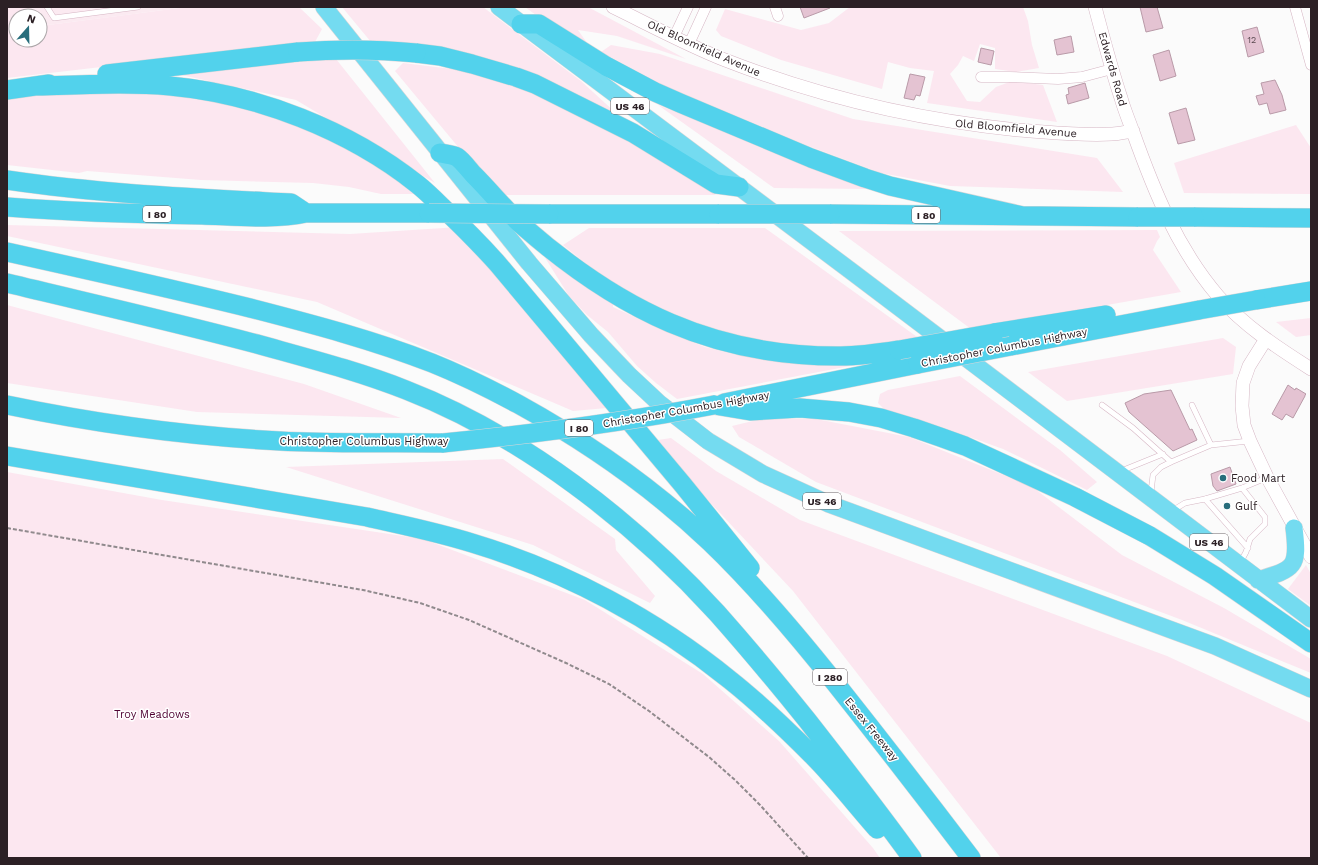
<svg xmlns="http://www.w3.org/2000/svg" width="1318" height="865" font-family="'Work Sans',sans-serif">
<rect width="100%" height="100%" fill="#fbfbfb"/>
<path fill="#fbeaf1" d="M29,7H187L48,25Z"/>
<path fill="#fce7f0" d="M7,7H29L39,16H16V40H40V17L48,25L187,7H299L322,29L315,42L7,78Z
M342,7H483L581,81L617,114L616,116L371,42Z
M525,7H588L686,59L617,36L578,30L592,50L540,18Z
M850,7H1023L1028,21L1032,45L1039,68L1016,72L995,69V48L980,44L974,61L963,56L958,65L950,74L967,101L980,102L996,87L1012,81L1043,85L1057,122L927,103L934,71L910,68L888,62L882,89L781,60L721,36L716,30L725,9L801,30L829,23Z
M611,45L660,54L853,119L1097,158L1123,192L950,186L881,173L806,145L662,85L601,52Z
M336,59L435,183L296,100L172,73Z
M403,63L461,70L537,92L663,159L716,195H503L469,160L395,71Z
M107,90L216,98L280,117L370,159L418,194H381L349,187L313,183L201,180L87,171L79,173L7,165V96Z
M658,105L868,189L774,188Z
M1296,125L1311,148V194L1184,193L1174,163Z
M7,225L350,234L459,227L607,408L573,411L317,302L7,236Z
M589,228H765L920,339C899,342 878,346 857,347C772,351 686,327 614,283C596,272 579,258 563,245Z
M1157,230L1160,237L1157,241L1153,250L1181,292L971,329L839,231Z
M544,256L613,302V307L674,335L705,347L737,355L738,352L866,363L677,399L656,383L637,366L608,332L587,315L569,296Z
M7,305L304,384L401,418L197,412L7,383Z
M1311,318V335L1296,337L1276,322Z
M1223,338L1236,347L1233,374L1067,401L1028,372Z
M960,376L1060,450L1097,482L1087,490L1003,449L942,427L884,409L878,403L880,394L888,390Z
M761,419H816L909,437L1031,486L1122,555L1224,608L1311,659V673L1182,620L816,482L739,437L732,426Z
M671,438L716,471L800,520L1167,656L1311,723V858H1001L793,591L704,496L658,440Z
M503,459L615,539L616,550L655,596L650,603L533,545L286,467Z
M7,472L162,500L423,539L585,600L703,674L779,741L873,848L880,858H7Z
M1306,565L1311,574V606L1288,589Z"/>
<path fill="#e4c3d2" stroke="#b99aa8" d="M800,7H829L830,8L804,18Z
M1140,7H1157L1163,28L1146,32Z
M1257,27L1264,52L1248,57L1242,31Z
M1071,36L1074,52L1057,55L1054,40Z
M981,48L994,51L991,65L978,62Z
M1169,50L1176,76L1160,81L1153,55Z
M910,74L925,77L920,96L916,95L914,100L904,98Z
M1275,80L1282,95L1286,110L1270,114L1267,103L1259,105L1256,96L1264,94L1261,83Z
M1085,83L1089,98L1068,104L1066,95L1069,94L1068,88Z
M1186,108L1195,140L1178,144L1169,113Z
M1288,385L1295,390L1296,388L1306,394L1305,395V396L1293,418L1286,414L1282,420L1272,414Z
M1171,390L1190,430L1192,429L1197,440L1173,451L1129,412L1125,403L1144,394Z
M1230,467L1236,484L1217,491L1213,486L1211,474Z"/>
<g fill="none" stroke-linecap="round" stroke-linejoin="round">
<g stroke="#d6b6c4" stroke-width="6">
<path id="service" d="M47,7L54,18L138,7
M1102,405L1133,428L1171,462
M1192,405L1211,445
M1121,471L1163,454
M1151,492L1153,475L1161,467L1171,462L1211,445L1249,441
M1205,499L1248,548
M1172,511L1185,503L1205,499L1242,488L1266,478
M1240,563L1246,552L1250,539L1265,524V517L1242,488"/>
</g>
<g stroke="#d6b6c4" stroke-width="11">
<path id="minor" d="M775,7L778,16
M1295,7L1311,65
M674,37L688,7
M689,44L706,7
M981,77H1009L1058,79L1082,77L1112,69"/>
</g>
<g stroke="#d6b6c4" stroke-width="14">
<path id="tertiary" d="M613,7C650,25 687,45 725,60C820,97 918,120 1018,130C1049,132 1081,136 1112,134C1119,134 1126,132 1133,131
M1095,7C1103,37 1111,68 1121,98C1124,109 1129,121 1133,132C1154,191 1177,248 1218,296C1244,326 1278,348 1311,369
M1266,339L1249,366L1243,383L1242,406L1244,425L1250,441L1267,477L1311,557"/>
</g>
<g stroke="#d9d7d8" stroke-width="18">
<path id="trunk" d="M324,7L529,263L591,335L629,375L659,403L708,441L763,474L829,504L1215,646L1311,689
M499,7L851,271L1311,619
M1258,580C1295,569 1299,567 1294,528"/>
</g>
<g stroke="#d9d7d8" stroke-width="20">
<path id="motorway" d="M521,24H539L606,66L655,92L680,103L811,158L865,178L890,186L1023,216
M416,53L440,56L472,64L516,77L535,84L633,133L716,184L739,187
M107,74L298,52
M37,86C81,85 126,82 170,86C257,94 349,130 417,184C426,191 434,199 442,207C461,225 479,243 497,263L683,485L750,568
M7,90L49,84
M440,153C445,154 453,155 457,157C463,161 469,170 474,175C491,192 506,211 524,227C619,310 714,357 841,356C861,356 880,353 899,350
M7,180C101,194 196,198 291,203L306,213
M7,207C72,212 137,214 202,215C235,216 274,220 306,213H429
M549,214H719
M830,214L1138,217
M1194,217L1311,218
M7,252C88,270 169,288 250,308C312,324 373,340 432,363C462,375 490,389 518,404C587,442 653,488 710,542C756,586 797,635 836,684C882,742 927,800 971,858
M7,283C90,303 174,322 257,344C307,358 358,371 406,390C522,435 634,522 717,613C748,648 778,684 807,720C843,766 878,811 912,858
M1256,300L1311,291
M994,333L1106,315
M1011,346L1199,310
M724,403L918,364
M7,405C98,424 187,436 280,441C334,444 389,442 443,443
M714,405L750,411L800,408L849,412L881,418L914,428L940,437L965,446L1075,497L1150,536L1215,576L1311,643
M7,456L367,517C402,525 437,532 472,543C565,571 655,619 730,680C759,703 786,729 812,755C835,778 855,804 877,829"/>
</g>
<path stroke="#908a8d" stroke-width="2" stroke-dasharray="4 2" stroke-linecap="butt" d="M7,528L363,590L420,603L469,620L566,663L609,684L649,711L709,757L735,780L760,805L808,858"/>
<use href="#service" stroke="#fff" stroke-width="5"/>
<use href="#minor" stroke="#fff" stroke-width="10"/>
<use href="#tertiary" stroke="#fff" stroke-width="13"/>
<use href="#trunk" stroke="#74dbf0" stroke-width="17"/>
<use href="#motorway" stroke="#52d2ec" stroke-width="19"/>
<g stroke="#d9d7d8" stroke-width="20" stroke-linecap="butt">
<path id="motorway-bridge" d="M298,52C338,49 376,49 416,53
M429,213L549,214
M719,214H830
M1138,217H1194
M1199,310L1256,300
M899,350L994,333
M918,364L1011,346
M443,443C534,434 625,422 714,405"/>
</g>
<use href="#motorway-bridge" stroke="#52d2ec" stroke-width="19"/>
</g>
<g fill="#276d7b" stroke="#fff" stroke-width="1.5">
<circle cx="1223" cy="478" r="4"/>
<circle cx="1227" cy="506" r="4"/>
</g>
<g text-anchor="middle" stroke-width="3" stroke-linejoin="round" paint-order="stroke">
<g font-size="9" fill="#5a4950">
<text x="1252" y="43">12</text>
</g>
<g fill="#fff" stroke="#6b6366" stroke-width="1">
<rect x="611" y="98" width="38" height="16" rx="3"/>
<rect x="143" y="206" width="28" height="16" rx="3"/>
<rect x="912" y="207" width="28" height="16" rx="3"/>
<rect x="565" y="420" width="28" height="16" rx="3"/>
<rect x="803" y="493" width="38" height="16" rx="3"/>
<rect x="1190" y="534" width="38" height="16" rx="3"/>
<rect x="813" y="669" width="34" height="16" rx="3"/>
</g>
<g font-size="10" font-weight="bold" fill="#2c2025">
<text x="630" y="110">US 46</text>
<text x="157" y="218">I 80</text>
<text x="926" y="219">I 80</text>
<text x="579" y="432">I 80</text>
<text x="822" y="505">US 46</text>
<text x="1209" y="546">US 46</text>
<text x="830" y="681">I 280</text>
</g>
<g font-size="11" fill="#2c2025" stroke="#fff">
<text transform="translate(704 48) rotate(24)" y="4">Old Bloomfield Avenue</text>
<text transform="translate(1113 69) rotate(74)" y="4">Edwards Road</text>
<text transform="translate(1016 128) rotate(5)" y="4">Old Bloomfield Avenue</text>
<text transform="translate(1004 347) rotate(-11)" y="4">Christopher Columbus Highway</text>
<text transform="translate(686 409) rotate(-10)" y="4">Christopher Columbus Highway</text>
<text x="364" y="445">Christopher Columbus Highway</text>
<text transform="translate(872 729) rotate(51)" y="4">Essex Freeway</text>
</g>
<g font-size="11" fill="#2c2025" stroke="#fff" text-anchor="start">
<text x="1231" y="482">Food Mart</text>
<text x="1235" y="510">Gulf</text>
</g>
<g font-size="11" fill="#500333" stroke="#fff">
<text x="152" y="718">Troy Meadows</text>
</g>
</g>
<rect width="1318" height="865" fill="none" stroke="#2c2025" stroke-width="16"/>
<g transform="translate(28 28) rotate(20)"><circle r="19" fill="#ffffff" stroke="#aba6a8"/>
<path d="M0-3L7 15L0 10L-7 15Z" fill="#276d7b"/>
<text y="-6" font-size="11" font-weight="bold" text-anchor="middle" fill="#2c2025">N</text>
</g>
</svg>
